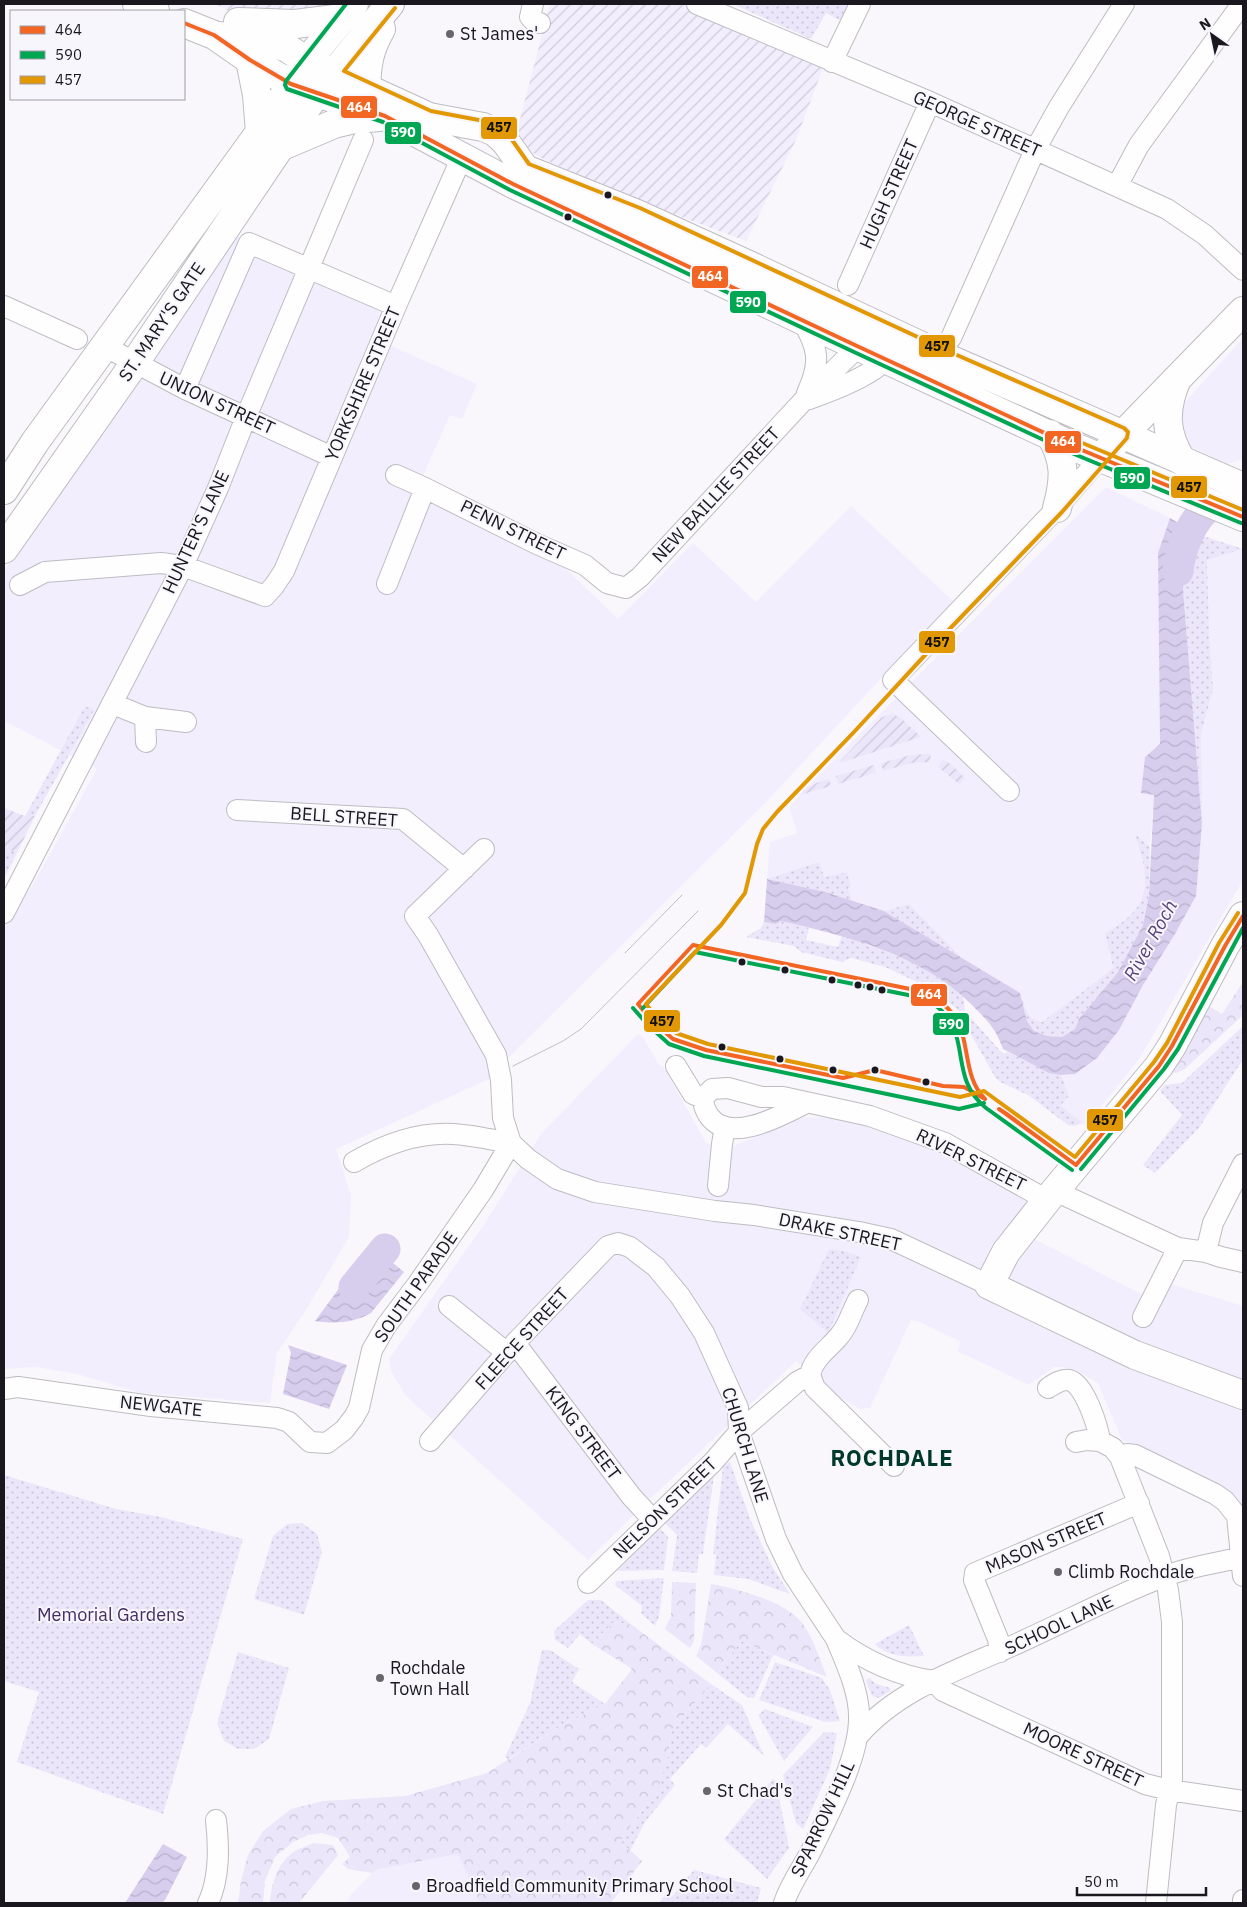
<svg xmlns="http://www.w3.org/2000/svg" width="1247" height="1907" font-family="'IBM Plex Sans',sans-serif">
<defs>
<pattern id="industrial-furrows" width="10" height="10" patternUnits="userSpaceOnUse" patternTransform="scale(1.25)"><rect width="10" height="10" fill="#f2eefe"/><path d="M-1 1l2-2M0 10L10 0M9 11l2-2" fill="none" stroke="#cfcbd9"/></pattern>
<pattern id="grass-dots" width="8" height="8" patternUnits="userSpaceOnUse" patternTransform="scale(1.25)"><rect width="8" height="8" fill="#ece6fb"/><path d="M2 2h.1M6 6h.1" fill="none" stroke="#cac5d7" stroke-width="1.8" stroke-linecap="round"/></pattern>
<pattern id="forest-crowns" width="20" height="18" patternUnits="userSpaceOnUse" patternTransform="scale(1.25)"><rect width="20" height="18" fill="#ece6fb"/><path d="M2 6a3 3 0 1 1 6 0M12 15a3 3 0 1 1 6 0" fill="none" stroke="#cac5d7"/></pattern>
<pattern id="garden-furrows" width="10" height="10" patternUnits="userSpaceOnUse" patternTransform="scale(1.25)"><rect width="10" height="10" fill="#ece6fb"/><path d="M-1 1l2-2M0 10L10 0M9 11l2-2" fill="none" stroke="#cac5d7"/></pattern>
<pattern id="water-waves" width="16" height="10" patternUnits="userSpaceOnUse" patternTransform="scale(1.25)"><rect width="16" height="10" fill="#d7ceee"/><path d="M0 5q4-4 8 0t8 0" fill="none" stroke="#b8b0cc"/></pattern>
</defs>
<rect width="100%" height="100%" fill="#f9f7fc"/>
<path fill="#f2eefe" d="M238,236L313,276L386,308L376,339L477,384L462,419L450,415L421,480L560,563L618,619L693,543L756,602L851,506L953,601L767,801L516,1050L489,1079L336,1149L351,1195L349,1237L306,1310L277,1353L270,1403L141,1393L77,1374L36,1367L4,1369V929L35,881L97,769L4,721V571L53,490L139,376Z
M1243,338V459L1227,464L1185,444L1181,432L1182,412L1186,401Z
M1106,487L1170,518L1158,553L1160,745L1145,757L1141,793L1154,795L1150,847L1136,835L1144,864L1146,878L1144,895L1136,909L1125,923L1106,933L1113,967L1106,974L1042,1022L1036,1021L1027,1011L1020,993L962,958L909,904L884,911L825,892L767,879L770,842L797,833L789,807L804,790Z
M1243,549V880L1138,1061L1085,1126L1061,1105L1069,1096L1061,1075L1075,1074L1096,1058L1119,1030L1143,985L1173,937L1196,896L1202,824L1201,734L1213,689L1209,629L1207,560Z
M638,1034L643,1037L659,1065L663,1066L706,1143L729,1148L804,1117L847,1119L929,1145L1024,1197L1036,1240L1145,1296L1154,1279L1243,1306V1520L1132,1445L1122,1440L1098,1383L1079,1372L1063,1367H1054L1029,1385L957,1351L961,1342L920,1322L911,1320L870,1408L860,1409L828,1390L796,1361L650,1499L588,1560L406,1396L391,1371L389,1359L483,1226L541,1134Z
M458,1854L480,1903H347L350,1896L375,1870Z"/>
<path fill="url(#industrial-furrows)" d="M215,4H324L312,17L229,11Z
M550,4H683L825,63L796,140L746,241L634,199L543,159L530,151L521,140L517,131Z"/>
<path fill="url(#grass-dots)" d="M739,4H852L843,22L826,13L811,39L737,6Z
M1197,534L1243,549L1207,560L1209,629L1213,689L1201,734L1202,824L1183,589L1189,549Z
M85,706L94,710L35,816H25Z
M1135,834L1150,847L1149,895L1143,925L1118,972L1079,1019L1075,1029L1062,1037L1047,1036L1034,1031L1027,1021L1020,993C1025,1005 1027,1020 1042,1022L1106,974L1113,967L1105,933C1154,907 1150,881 1135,834Z
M4,850L18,851L4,878Z
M819,862L824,877L847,872L851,887L848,888L852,901L825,892L767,879Z
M909,904L962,958L884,911Z
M781,921L809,928L806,940L838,947L842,935L900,957L923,967L963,996L965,1011L1003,1054L1008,1052L1049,1072L1061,1075L1069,1096L1061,1105L1082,1123L1075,1126L1068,1125L1028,1095L1000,1082L995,1077L956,1008L921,984L885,967L851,958L842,962L801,952L794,946L746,937L761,928L764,922L776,924Z
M1243,1026V1061H1242L1199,1128L1155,1173L1143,1165L1182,1115L1160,1091L1164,1085L1182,1083Z
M829,1249L845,1251L861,1257L828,1333L800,1309Z
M730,1462L751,1521L773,1568L790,1594L748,1579L714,1575L716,1555L713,1554L723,1466Z
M4,1475L116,1509L161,1517L243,1539L163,1814L17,1762L39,1692L4,1681Z
M714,1475L703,1554H699L697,1573L672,1571L677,1535L665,1523Z
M302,1523L317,1534L322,1552L304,1615L254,1599L273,1536L287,1524Z
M660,1528L668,1537L664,1570L617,1571Z
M664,1578L659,1617L655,1626L641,1613L642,1609L641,1605L615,1585L616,1581Z
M588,1600H601L632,1625L614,1622L592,1644L580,1634L568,1648L555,1640L554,1631Z
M909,1625L924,1656C906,1657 888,1657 875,1644Z
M741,1641L773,1655L754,1698L747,1697L717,1673Z
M542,1650H550L579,1669L572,1682L605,1704L564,1724L508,1759L505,1757L530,1703Z
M238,1652L289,1668L269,1739L254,1749H238L224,1741L217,1723Z
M775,1662L822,1678L830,1690L840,1721L825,1722L759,1700Z
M869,1678L876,1684L890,1688V1691L879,1698L872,1696L866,1681Z
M711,1684L742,1705L764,1756L728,1724L706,1748L701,1744L670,1779L675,1785L645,1822L630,1851L620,1841L643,1810L667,1761L672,1729Z
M765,1709L813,1727L784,1761L758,1715Z
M824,1732L837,1733L830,1769L803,1829L796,1823L783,1775Z
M773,1779L776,1781L789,1848L767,1879L724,1839Z
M694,1870L761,1888L757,1903H659L667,1892L672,1896Z"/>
<path fill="url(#forest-crowns)" d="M1243,982V1015L1185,1069L1176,1073L1170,1071L1209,1006L1222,1014Z
M672,1582L696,1583L694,1641L690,1648L665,1629L671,1616Z
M711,1584C738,1589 790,1602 805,1627C815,1642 820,1661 827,1677L741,1641L717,1673L696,1656L701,1645Z
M614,1622L632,1625L711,1684L672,1729L667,1761L658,1789L620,1841L642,1861L611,1903H480L458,1854L375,1870L373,1873L348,1869L342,1864L350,1857L338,1838L322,1833L308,1835L293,1842L275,1857L265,1881L263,1903H238L241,1881L248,1855L263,1831L291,1809L323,1801L405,1796L487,1773L564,1724L605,1704L632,1669L592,1644Z
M313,1843L333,1845L338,1855L299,1903H270C271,1885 277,1865 292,1853C297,1849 307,1846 313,1843Z"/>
<path fill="url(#garden-furrows)" d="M892,714L900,717L921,737L840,763L841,760L882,717Z
M930,754L931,756L929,762L912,763L883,771L881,763L911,755Z
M943,760L952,765L965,778L959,784L938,767Z
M874,765L876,773L838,784L836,776Z
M829,779L831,786L800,795C808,785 818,782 829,779Z
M4,808L25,816H35L18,851L4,850Z"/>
<path fill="url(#water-waves)" d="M1170,518L1197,534L1189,549L1183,589L1202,824L1196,896L1175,934L1143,985L1119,1030L1097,1058L1075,1074L1061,1075L1049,1073L1003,1049C996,1029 987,1020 972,1005C921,954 849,937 781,921L776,924L764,922L767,879L825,892L884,911L1020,993L1027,1021L1034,1031L1047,1036L1062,1037L1075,1029L1079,1019L1118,972L1143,925L1149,895L1154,795L1141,793L1145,757L1160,744L1158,553Z
M371,1245L404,1272L371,1313C353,1323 336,1324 315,1321Z
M288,1345L347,1365L329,1409L283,1394L291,1353Z
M163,1844L187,1857L165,1900L162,1903H125Z"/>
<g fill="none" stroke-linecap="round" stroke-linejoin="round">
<path stroke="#d7ceee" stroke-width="31" d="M1178,571C1180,551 1189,527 1203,512C1212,502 1224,495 1235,488
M354,1287L385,1249"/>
<g stroke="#bdbcc1" stroke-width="22">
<path id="street" d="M533,4L530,17L535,22L540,23
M697,4L930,102L1167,209L1205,235L1243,270
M832,62L860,4
M1117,186L1139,145L1242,4
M848,285L930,102
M4,306L77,339
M801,319C819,348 821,363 807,393
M951,338L1035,150L1059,107L1124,4
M104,346L185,389L332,457
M185,389L249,243L396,306
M809,399C829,392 863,379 880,365C885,361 887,355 890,349
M396,475L425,488L537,544L585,565L607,583L626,588L640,577L804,400L867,338
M387,584L425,488
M20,585L45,572L161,563L183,566L265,596L274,586L284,571L396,306L457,168
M113,704L145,717L186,722
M145,717L146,742
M1009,791L893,680L1057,508L1100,458
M237,810L403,819L464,869
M484,849L415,916L428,935L496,1055L501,1080L503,1118L511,1143
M4,913L183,566L218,488L246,417L363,140
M676,1066L693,1094L703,1098
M806,1103C782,1115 730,1145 709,1116C705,1110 703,1105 703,1098L712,1089L728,1088L762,1097H783L870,1116L945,1143L1047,1200
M511,1143L528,1159L557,1179L595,1192L715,1211L754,1215L859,1232L891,1239L989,1285
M354,1162C385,1144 417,1132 453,1134C472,1135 492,1140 511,1143
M718,1186L722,1144L725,1127
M1055,1191L1178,1248L1206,1252L1221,1257L1243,1262
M1206,1252L1213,1223L1243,1164
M449,1306L507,1353
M1143,1317L1178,1248
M515,1343L631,1496L653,1520
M810,1375L815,1388L894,1466
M1048,1388C1054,1384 1061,1379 1069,1380C1085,1384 1098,1427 1100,1441L1113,1448L1120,1457L1159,1556L1168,1590L1172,1622V1779L1166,1805L1156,1903
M4,1389L18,1387L151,1406L277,1418L289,1422L310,1442L327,1443L344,1430L354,1417L359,1408L372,1350L386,1326L419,1282L483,1190L511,1143
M430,1441L515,1343L608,1246L618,1243L630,1247L656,1267L680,1296L704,1333L738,1408L739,1432L776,1539L793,1574L836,1639
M1076,1442L1087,1440L1100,1441
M1120,1457L1127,1454L1135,1455L1215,1494L1225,1501L1237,1516L1243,1576
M588,1583L713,1462L739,1432L797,1382L810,1375C813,1358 830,1348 840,1335C848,1326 852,1311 858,1300
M1000,1652L998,1639L974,1580L975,1573L1139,1503
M934,1681L943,1691L1145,1784L1169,1790L1243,1801
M859,1735C901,1686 968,1667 1025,1640C1071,1619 1116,1595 1163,1577C1187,1567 1217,1563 1243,1557
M208,1903C220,1878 219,1847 216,1820
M784,1903C790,1884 803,1867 812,1849C829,1814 859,1757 859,1719C860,1693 846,1663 836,1639C864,1660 898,1676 934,1681
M1243,1903V1900"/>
</g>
<g stroke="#bdbcc1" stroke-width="30">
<path id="secondary" d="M1177,379C1164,409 1164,433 1182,461
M1100,458L1243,311
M1243,916L1225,946L1172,1046L1159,1066L1047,1200L1006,1252L989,1285L1135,1355L1243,1395"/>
</g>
<g stroke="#bdbcc1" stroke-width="30">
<path id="primary" d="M137,4L155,11
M238,22L295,24L343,18
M184,23L214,35L250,60L291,84L385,116L513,184L857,346L1077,448L1243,517
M218,36L262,40L287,48L307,61L429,117L483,127L495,132L505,141L525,169L637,214L753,267L947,358L1243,487
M282,146L334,124L355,119L379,117
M1050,434C1066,461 1065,479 1057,508"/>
</g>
<g stroke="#bdbcc1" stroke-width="30">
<path id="highway" d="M250,60L257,95L260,132
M366,88C367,64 369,50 381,29
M4,490L35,442L260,132L307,61L354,4
M4,549L134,364L309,104L390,4"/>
</g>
<use href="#street" stroke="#fefeff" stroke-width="20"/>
<use href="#secondary" stroke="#fefeff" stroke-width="28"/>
<use href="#primary" stroke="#fefeff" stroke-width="28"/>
<use href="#highway" stroke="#fefeff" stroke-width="28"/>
<path stroke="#c0c0c0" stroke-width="1" d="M625,953L682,895
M513,1066L563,1041L581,1029L698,911"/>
<g stroke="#f8f6fd" stroke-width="8">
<path id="bus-1" d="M184,23L214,35L250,60L291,84L385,116L513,184L857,346L1077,448L1243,517
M693,945L925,992C935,998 945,1004 952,1013C972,1038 961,1075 985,1099L964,1087L943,1086L875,1070L843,1078L706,1050L673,1039L652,1021L638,1004Z
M999,1109L1008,1115L1076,1165Z
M1076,1165L1159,1066L1172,1046L1225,946L1243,916"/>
</g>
<g stroke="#f8f6fd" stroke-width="8">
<path id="bus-2" d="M346,4L286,81L285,85L287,89L383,122L510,190L854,352L1074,454L1241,523
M633,1008L648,1025L669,1044L704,1056L959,1109L984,1103
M643,1008L695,952L923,998C932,1003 941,1008 947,1017C968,1044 952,1081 986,1108L1072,1170
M1081,1169L1164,1069L1178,1049L1243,928"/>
</g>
<g stroke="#f8f6fd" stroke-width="8">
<path id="bus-3" d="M395,8L344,71L431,111L484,121L497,126L510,137L529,164L640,208L950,352L1124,428L1128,432L1127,438L1062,512L939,640L854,732L777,812L763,829L757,844L745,893L721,925L646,1004L656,1017L676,1033L708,1044L960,1097L984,1091L1075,1157L1154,1062L1167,1043L1219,943L1238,913
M1066,435L1080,442L1243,510"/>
</g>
<use href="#bus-1" stroke="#f26522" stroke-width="4"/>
<use href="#bus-2" stroke="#00a651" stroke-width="4"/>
<use href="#bus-3" stroke="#e19803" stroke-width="4"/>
</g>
<g fill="#68666c" stroke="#f8f6fd" stroke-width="2">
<circle cx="450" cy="34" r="5"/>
<circle cx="1058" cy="1572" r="5"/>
<circle cx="380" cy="1678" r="5"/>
<circle cx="707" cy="1791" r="5"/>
<circle cx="416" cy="1886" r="5"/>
</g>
<g fill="#1a181e" stroke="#f8f6fd" stroke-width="2">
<circle cx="608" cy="195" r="4.5"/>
<circle cx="568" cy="217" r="4.5"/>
<circle cx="742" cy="962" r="4.5"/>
<circle cx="785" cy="970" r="4.5"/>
<circle cx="832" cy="980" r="4.5"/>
<circle cx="858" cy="985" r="4.5"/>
<circle cx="870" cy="987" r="4.5"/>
<circle cx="882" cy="990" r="4.5"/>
<circle cx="722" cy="1047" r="4.5"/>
<circle cx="780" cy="1059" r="4.5"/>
<circle cx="833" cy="1070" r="4.5"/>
<circle cx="875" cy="1070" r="4.5"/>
<circle cx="926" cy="1082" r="4.5"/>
</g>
<g text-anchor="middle" stroke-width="4" stroke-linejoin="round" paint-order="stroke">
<g font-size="18" fill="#1a181e" stroke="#f8f6fd" text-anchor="start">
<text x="460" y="40">St James'</text>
<text x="1068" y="1578">Climb Rochdale</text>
<text x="390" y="1674">Rochdale<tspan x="390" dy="21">Town Hall</tspan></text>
<text x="717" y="1797">St Chad's</text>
<text x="426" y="1892">Broadfield Community Primary School</text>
</g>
<g font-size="18" fill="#1a181e" stroke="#f8f6fd">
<text transform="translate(977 124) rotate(24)" y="6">GEORGE STREET</text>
<text transform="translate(889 194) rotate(-66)" y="6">HUGH STREET</text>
<text transform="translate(162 322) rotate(-56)" y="6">ST. MARY'S GATE</text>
<text transform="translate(363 384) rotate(-67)" y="6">YORKSHIRE STREET</text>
<text transform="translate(217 403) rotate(25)" y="6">UNION STREET</text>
<text transform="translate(716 495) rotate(-47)" y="6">NEW BAILLIE STREET</text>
<text transform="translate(513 530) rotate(26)" y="6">PENN STREET</text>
<text transform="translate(196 532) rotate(-65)" y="6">HUNTER'S LANE</text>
<text transform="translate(344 817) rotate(4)" y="6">BELL STREET</text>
<text transform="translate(971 1160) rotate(26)" y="6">RIVER STREET</text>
<text transform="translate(840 1232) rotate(12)" y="6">DRAKE STREET</text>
<text transform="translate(416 1287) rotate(-55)" y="6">SOUTH PARADE</text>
<text transform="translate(522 1339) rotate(-48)" y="6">FLEECE STREET</text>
<text transform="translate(161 1406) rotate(6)" y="6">NEWGATE</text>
<text transform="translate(583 1433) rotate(53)" y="6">KING STREET</text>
<text transform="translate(745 1445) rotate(73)" y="6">CHURCH LANE</text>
<text transform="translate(665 1508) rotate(-44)" y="6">NELSON STREET</text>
<text transform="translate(1046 1543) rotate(-23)" y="6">MASON STREET</text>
<text transform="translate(1059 1625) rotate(-25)" y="6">SCHOOL LANE</text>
<text transform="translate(1083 1755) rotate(25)" y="6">MOORE STREET</text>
<text transform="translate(823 1819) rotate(-65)" y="6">SPARROW HILL</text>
</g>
<g font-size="18" fill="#412d63" stroke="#f8f6fd">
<text x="111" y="1621">Memorial Gardens</text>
</g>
<g font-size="19" font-style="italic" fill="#57447c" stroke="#f8f6fd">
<text transform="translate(1150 940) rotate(-61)" y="7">River Roch</text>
</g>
<g font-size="22" font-weight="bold" letter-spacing="1" fill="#003829" stroke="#f8f6fd">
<text x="892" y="1466">ROCHDALE</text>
</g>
</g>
<g stroke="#f8f6fd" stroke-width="2">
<rect x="340" y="95" width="38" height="24" rx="5" fill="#f26522"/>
<rect x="480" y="116" width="38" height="24" rx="5" fill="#e19803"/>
<rect x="384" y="121" width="38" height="24" rx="5" fill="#00a651"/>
<rect x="691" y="265" width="38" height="24" rx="5" fill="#f26522"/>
<rect x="729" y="290" width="38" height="24" rx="5" fill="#00a651"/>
<rect x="918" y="334" width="38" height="24" rx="5" fill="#e19803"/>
<rect x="1044" y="430" width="38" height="24" rx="5" fill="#f26522"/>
<rect x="1113" y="466" width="38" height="24" rx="5" fill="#00a651"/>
<rect x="1170" y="475" width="38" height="24" rx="5" fill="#e19803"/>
<rect x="918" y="630" width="38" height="24" rx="5" fill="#e19803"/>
<rect x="910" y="983" width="38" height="24" rx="5" fill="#f26522"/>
<rect x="643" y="1009" width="38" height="24" rx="5" fill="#e19803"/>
<rect x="932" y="1012" width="38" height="24" rx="5" fill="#00a651"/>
<rect x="1086" y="1108" width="38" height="24" rx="5" fill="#e19803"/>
</g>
<g font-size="14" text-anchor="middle" font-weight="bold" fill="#fff">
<text x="359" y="112">464</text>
<text x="403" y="137">590</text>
<text x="710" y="281">464</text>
<text x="748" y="307">590</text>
<text x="1063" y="446">464</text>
<text x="1132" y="483">590</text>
<text x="929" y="999">464</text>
<text x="951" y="1029">590</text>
</g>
<g font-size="14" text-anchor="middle" font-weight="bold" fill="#111">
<text x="499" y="132">457</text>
<text x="937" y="351">457</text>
<text x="1189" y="492">457</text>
<text x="937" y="647">457</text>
<text x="662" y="1026">457</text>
<text x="1105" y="1125">457</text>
</g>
<rect width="1247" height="1907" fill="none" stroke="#1a181e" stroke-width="10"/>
<rect x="10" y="10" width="175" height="90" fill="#f8f6fd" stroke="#9f9da4"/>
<rect x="20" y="26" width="25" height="8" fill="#f26522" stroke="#9f9da4"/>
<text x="55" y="35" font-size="15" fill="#1a181e">464</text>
<rect x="20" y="51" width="25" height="8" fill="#00a651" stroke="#9f9da4"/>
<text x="55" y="60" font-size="15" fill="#1a181e">590</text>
<rect x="20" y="76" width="25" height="8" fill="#e19803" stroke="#9f9da4"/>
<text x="55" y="85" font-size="15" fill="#1a181e">457</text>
<g transform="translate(1212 35) rotate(327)" stroke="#f8f6fd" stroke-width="4" paint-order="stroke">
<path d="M0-4L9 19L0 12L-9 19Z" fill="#1a181e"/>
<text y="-8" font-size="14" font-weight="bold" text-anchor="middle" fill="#1a181e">N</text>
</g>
<path d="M1077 1887v8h129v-8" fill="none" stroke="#1a181e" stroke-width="2.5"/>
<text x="1084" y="1887" font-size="15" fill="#1a181e" stroke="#f8f6fd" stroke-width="4" paint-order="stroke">50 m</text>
</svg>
